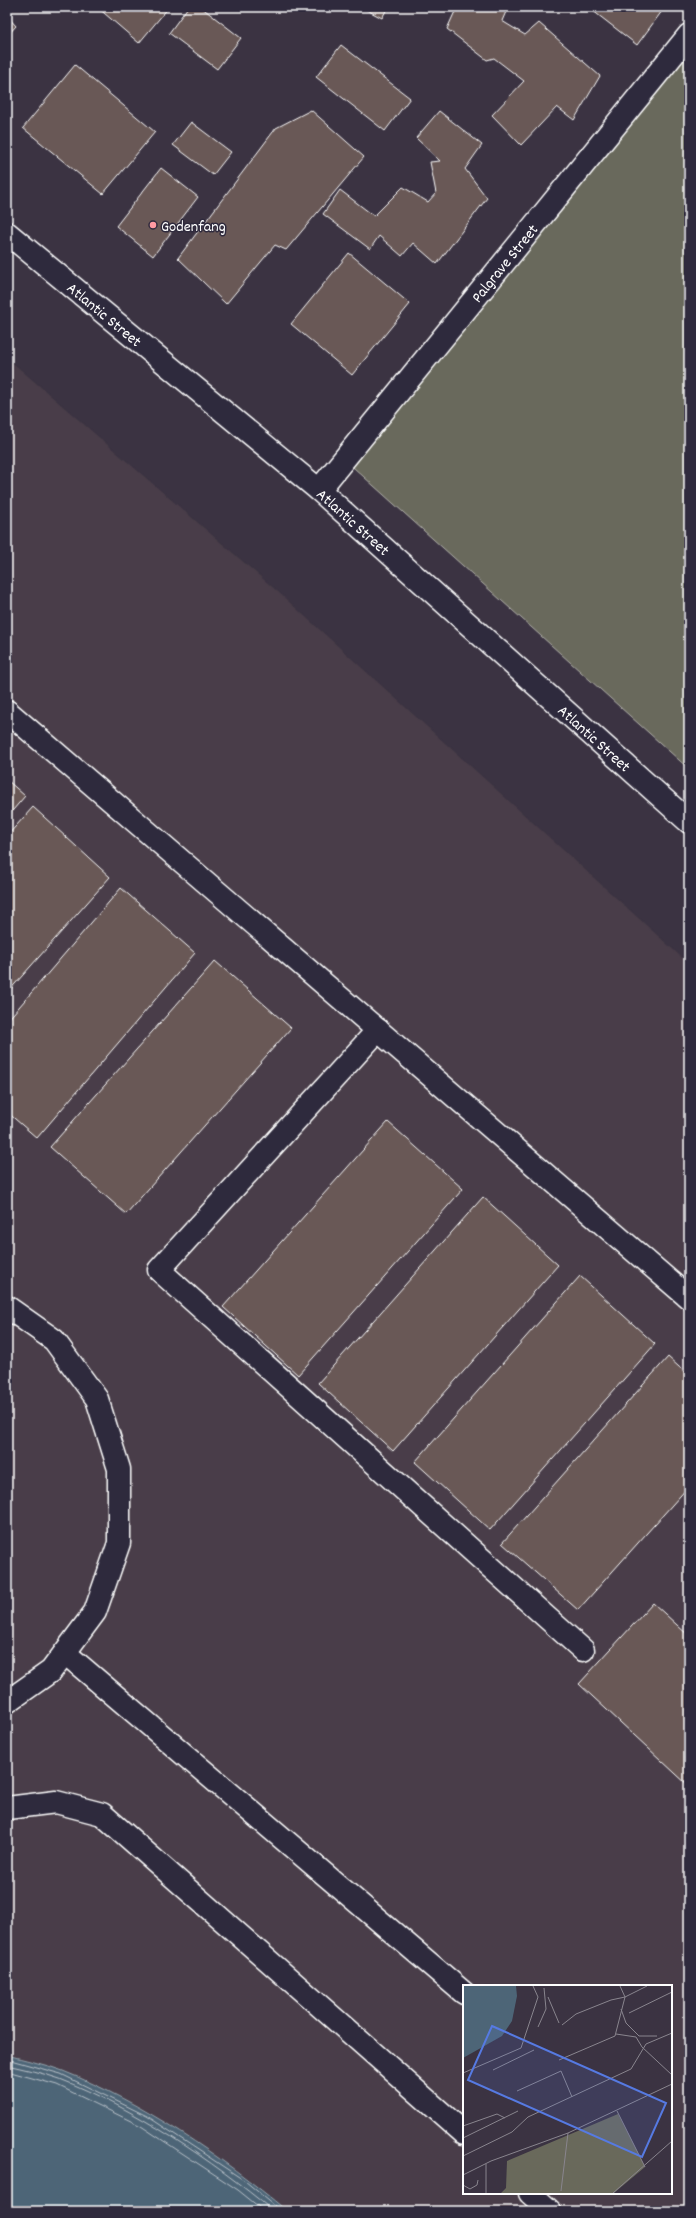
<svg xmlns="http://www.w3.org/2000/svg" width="696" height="2218" font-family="Dekko,sans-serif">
<rect width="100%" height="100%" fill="#3b3342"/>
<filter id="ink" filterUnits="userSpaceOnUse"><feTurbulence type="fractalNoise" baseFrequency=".025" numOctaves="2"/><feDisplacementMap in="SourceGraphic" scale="8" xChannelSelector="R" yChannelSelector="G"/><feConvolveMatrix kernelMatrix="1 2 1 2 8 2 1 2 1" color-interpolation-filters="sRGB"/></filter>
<g filter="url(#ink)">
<path fill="#493e48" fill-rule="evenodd" d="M7,358L278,592L689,964V2211H287L247,2178L149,2112L62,2071L7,2055ZM464,1986H671V2193H464Z"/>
<path fill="#69695b" stroke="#b4b4ad" d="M689,35V769L344,459Z"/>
<path fill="#4d6577" stroke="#94a3ad" d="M7,2055C25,2060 45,2064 63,2071C144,2103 221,2156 287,2211H7Z"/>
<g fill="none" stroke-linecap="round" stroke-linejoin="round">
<path stroke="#b8c1c9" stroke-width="1" d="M7,2059L61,2074L147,2116L245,2181L281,2211
M7,2065C24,2069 43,2073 60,2079C134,2108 212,2160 273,2211
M7,2071L57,2085L141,2126L238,2190L264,2211"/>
</g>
<path fill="#695957" stroke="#fff" d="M97,7H169L139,43Z
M188,7H201L241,38L217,69L169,33Z
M361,7H388L382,18Z
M457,7H508L502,21L525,35L539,23L600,76L574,120L557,107L521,145L492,115L524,81L494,58L487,60L447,29Z
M588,7H665L637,45Z
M7,16L16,26L7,36Z
M341,45L410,98L385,131L316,77Z
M75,65L155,132L103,194L23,128Z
M311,110L364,157L286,250L275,245L226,304L178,258L276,128Z
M439,111L482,145L465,169L487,198L437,264L413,243L402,256L379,236L370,249L323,214L340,190L374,216L403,187L428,202L436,193L430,162L440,161L416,138Z
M191,122L231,152L213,175L173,145Z
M161,168L198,197L153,256L116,226Z
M349,253L410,304L352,375L291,324Z
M7,780L25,796L7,817Z
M33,807L110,877L7,993V836Z
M121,888L195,953L37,1138L7,1112V1021Z
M215,961L291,1028L126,1214L50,1147Z
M388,1122L463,1189L298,1375L223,1307Z
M483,1197L558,1265L393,1451L318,1383Z
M580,1276L655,1344L490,1530L415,1462Z
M668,1357L689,1376V1486L578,1610L502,1543Z
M653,1603L689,1636V1786L579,1684Z"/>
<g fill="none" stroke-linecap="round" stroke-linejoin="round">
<g stroke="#fff" stroke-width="25">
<g id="minor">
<path id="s1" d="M7,233L319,490L689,822"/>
<path id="s2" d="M319,490L689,35"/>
<path d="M7,711L689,1298"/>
<path d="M378,1030L159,1270L583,1650"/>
<path d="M7,1307L54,1340L97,1399L119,1469V1543L95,1612L51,1671L7,1702"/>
<path d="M65,1653L464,1993"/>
<path d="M7,1808L56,1802L102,1814L464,2133"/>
<path d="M530,2193L550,2211"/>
</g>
</g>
<use href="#minor" stroke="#2f2a3d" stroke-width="22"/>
</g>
</g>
<circle fill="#ff9aa2" stroke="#2f2a3d" stroke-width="1.5" cx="153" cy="225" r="4"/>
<g text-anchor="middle" stroke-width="3" stroke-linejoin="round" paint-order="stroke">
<g font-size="16" fill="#fff" stroke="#2f2a3d" text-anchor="start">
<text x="161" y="231">Godenfang</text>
</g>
<g font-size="16" fill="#fff" stroke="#2f2a3d">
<text dy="6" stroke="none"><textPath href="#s2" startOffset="293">Palgrave Street</textPath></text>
<text dy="6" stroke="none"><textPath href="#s1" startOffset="127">Atlantic Street</textPath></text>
<text dy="6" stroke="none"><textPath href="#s1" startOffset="451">Atlantic Street</textPath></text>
<text dy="6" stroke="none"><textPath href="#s1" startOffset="775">Atlantic Street</textPath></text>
</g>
</g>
<g transform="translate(463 1985)">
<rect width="209" height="209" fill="#3b3342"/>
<path d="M155,129L182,182L151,208H38L43,203L44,176Z" fill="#69695b"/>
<path d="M0,1H53L54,11L49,36L39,51L0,73Z" fill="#4d6577"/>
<path fill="none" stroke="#89858e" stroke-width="1" d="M85,12L96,38M158,24L163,38L176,51H194M166,28L209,7M99,40L113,29L148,15L162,12L157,1M75,42L83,24L81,3M153,49L173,52L179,62L209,90M96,75L152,51L162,12L184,1M30,85L71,65M0,88L58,63L75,12L70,1M54,106L98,86L109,112M154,126L182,182M0,141L34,129L42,133M0,153L55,126M0,171L49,147L65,132L168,84L183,59L209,48M0,190L28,176L105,148L209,99M0,200L7,204L14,200L15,195M98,206L105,148M23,208V179M150,208L209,156"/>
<path fill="#567ae2" fill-opacity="0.15" stroke="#567ae2" stroke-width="2" d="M29,41L203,118L179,172L5,95Z"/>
<rect width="209" height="209" fill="none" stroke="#fff" stroke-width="2"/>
</g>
<rect width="696" height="2218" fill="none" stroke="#2f2a3d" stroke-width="24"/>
<rect x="12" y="12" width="672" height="2194" fill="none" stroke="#fff" stroke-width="1.5" filter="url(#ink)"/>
</svg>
